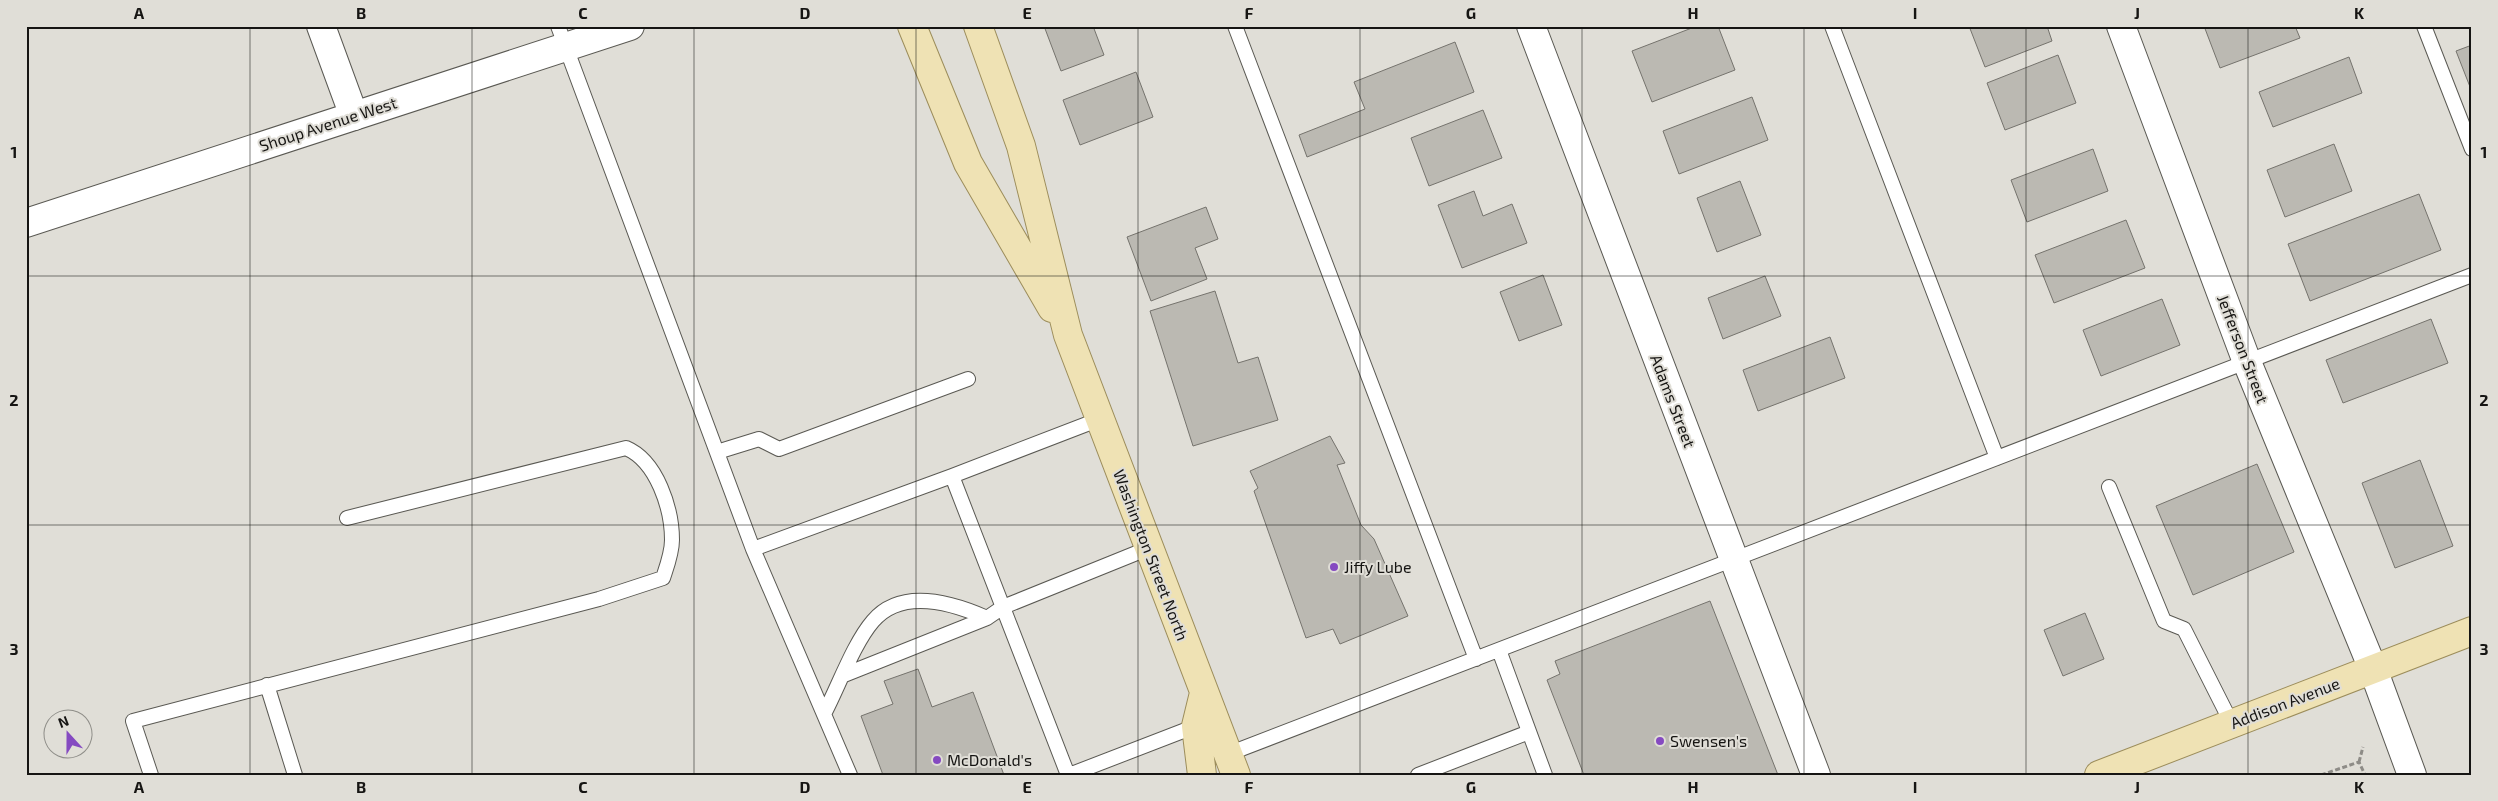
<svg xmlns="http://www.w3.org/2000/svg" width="2498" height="801" font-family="'Exo 2',sans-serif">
<rect width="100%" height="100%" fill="#e0ded7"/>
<path fill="#bbb9b2" stroke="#75736d" d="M1044,26H1093L1104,55L1061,71Z
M1697,26H1718L1735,70L1652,102L1632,51Z
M1969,26H2047L2052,41L1985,67Z
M2204,26H2295L2300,38L2220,68Z
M1455,42L1474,92L1307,157L1299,135L1365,109L1354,82Z
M2472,45V92L2456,51Z
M2058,55L2076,103L2005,130L1987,83Z
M2349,57L2362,93L2273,127L2259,92Z
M1136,72L1153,117L1080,145L1063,100Z
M1752,97L1768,140L1679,174L1663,131Z
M1483,110L1502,158L1429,186L1411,138Z
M2334,144L2352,191L2285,217L2267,170Z
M2093,149L2108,191L2027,222L2011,180Z
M1740,181L1761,235L1717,252L1697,198Z
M1474,191L1483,216L1512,204L1527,243L1462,268L1438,205Z
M2419,194L2441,250L2310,301L2288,244Z
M1206,207L1218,239L1195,248L1207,279L1151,301L1127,237Z
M2126,220L2145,268L2054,303L2035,255Z
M1543,275L1562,325L1519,341L1500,292Z
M1765,276L1781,316L1723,339L1708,298Z
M1215,291L1238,363L1258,357L1278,420L1193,446L1150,311Z
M2162,299L2180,345L2101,376L2083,330Z
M2431,319L2448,363L2343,403L2326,360Z
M1830,337L1845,378L1758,411L1743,370Z
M1330,436L1345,463L1337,465L1361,525L1374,539L1408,616L1340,644L1333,629L1306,638L1254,491L1258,488L1250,471Z
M2420,460L2453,546L2395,568L2362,483Z
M2257,464L2294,552L2193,595L2156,506Z
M1710,601L1778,775H1584L1547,680L1560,674L1555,661Z
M2085,613L2104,659L2063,676L2044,630Z
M918,669L932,707L973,692L1004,775H883L861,716L893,704L884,681Z"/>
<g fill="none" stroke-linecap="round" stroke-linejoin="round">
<g stroke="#5a5953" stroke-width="16">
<path id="service" d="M558,26L753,549L952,476L1100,419
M1235,26L1476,659
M1832,26L1997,458
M2424,26L2472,149
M717,452L759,439L779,449L968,379
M952,476L1068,775
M2109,487L2164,621L2184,629L2232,724
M753,549L850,775
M1499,650L1545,775
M844,675L987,618L1003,607L1149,548
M267,685L295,775
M825,712C839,685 854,643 873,621C902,587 953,603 987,618
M1228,754L2472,275
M151,775L133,721L599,599L663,578C667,566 672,553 672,540C672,509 657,461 626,448L347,518
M1069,775L1196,726
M1418,775L1529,732"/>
</g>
<g stroke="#5a5953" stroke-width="30">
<path id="minor" d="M321,26L354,116
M1531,26L1816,775
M2121,26L2247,362L2373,669L2412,775"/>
</g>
<g stroke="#5a5953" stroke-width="30">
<path id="tertiary" d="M26,223L630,26"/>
</g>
<g stroke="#9c8d5b" stroke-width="30">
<path id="primary" d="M912,26L968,163L1052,308
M978,26L1021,146L1068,335L1236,775
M1202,775L1196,726L1204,693
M2099,775L2472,631"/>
</g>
<path stroke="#8e8c87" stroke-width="3" stroke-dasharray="5 2.5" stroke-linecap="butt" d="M2359,762L2363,747
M2281,775H2287
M2321,775L2359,762L2365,775"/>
<use href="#service" stroke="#fff" stroke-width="14"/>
<use href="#minor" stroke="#fff" stroke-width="28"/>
<use href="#tertiary" stroke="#fff" stroke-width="28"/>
<use href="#primary" stroke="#efe2b4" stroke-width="28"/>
</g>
<path fill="none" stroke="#161513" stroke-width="1" stroke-opacity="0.55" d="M250,26V775M472,26V775M694,26V775M916,26V775M1138,26V775M1360,26V775M1582,26V775M1804,26V775M2026,26V775M2248,26V775M26,276H2472M26,525H2472"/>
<g fill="#854ac1" stroke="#e0ded7" stroke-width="2">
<circle cx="1334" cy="567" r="5"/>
<circle cx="1660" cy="741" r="5"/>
<circle cx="937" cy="760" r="5"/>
</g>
<g text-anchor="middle" stroke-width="4" stroke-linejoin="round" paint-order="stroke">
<g font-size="16" fill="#161513" stroke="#e0ded7">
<text transform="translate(328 124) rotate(-18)" y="6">Shoup Avenue West</text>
<text transform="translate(2243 349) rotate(69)" y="6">Jefferson Street</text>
<text transform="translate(1673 401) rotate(69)" y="6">Adams Street</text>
<text transform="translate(1151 555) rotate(69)" y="6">Washington Street North</text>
<text transform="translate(2285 703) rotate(-21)" y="6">Addison Avenue</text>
</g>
<g font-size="16" fill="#161513" stroke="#e0ded7" text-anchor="start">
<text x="1344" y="573">Jiffy Lube</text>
<text x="1670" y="747">Swensen's</text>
<text x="947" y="766">McDonald's</text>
</g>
</g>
<rect width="2498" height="801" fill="none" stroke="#e0ded7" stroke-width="55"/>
<g transform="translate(68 734) rotate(339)"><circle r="24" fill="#e0ded7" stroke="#8f8e89"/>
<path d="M0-4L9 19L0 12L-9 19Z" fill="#854ac1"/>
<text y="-8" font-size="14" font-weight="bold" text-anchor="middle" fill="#161513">N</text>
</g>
<rect x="28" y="28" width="2442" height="746" fill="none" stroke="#161513" stroke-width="2"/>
<g font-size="16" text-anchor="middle" font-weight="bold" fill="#161513">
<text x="139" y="19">A</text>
<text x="361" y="19">B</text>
<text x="583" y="19">C</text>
<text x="805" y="19">D</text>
<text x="1027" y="19">E</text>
<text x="1249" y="19">F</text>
<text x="1471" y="19">G</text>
<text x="1693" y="19">H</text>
<text x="1915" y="19">I</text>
<text x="2137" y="19">J</text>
<text x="2359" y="19">K</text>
<text x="14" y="158">1</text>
<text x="2484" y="158">1</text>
<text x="14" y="406">2</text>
<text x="2484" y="406">2</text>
<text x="14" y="655">3</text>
<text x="2484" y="655">3</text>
<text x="139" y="793">A</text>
<text x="361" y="793">B</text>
<text x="583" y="793">C</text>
<text x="805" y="793">D</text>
<text x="1027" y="793">E</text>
<text x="1249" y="793">F</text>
<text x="1471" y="793">G</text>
<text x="1693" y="793">H</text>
<text x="1915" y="793">I</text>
<text x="2137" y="793">J</text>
<text x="2359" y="793">K</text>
</g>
</svg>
